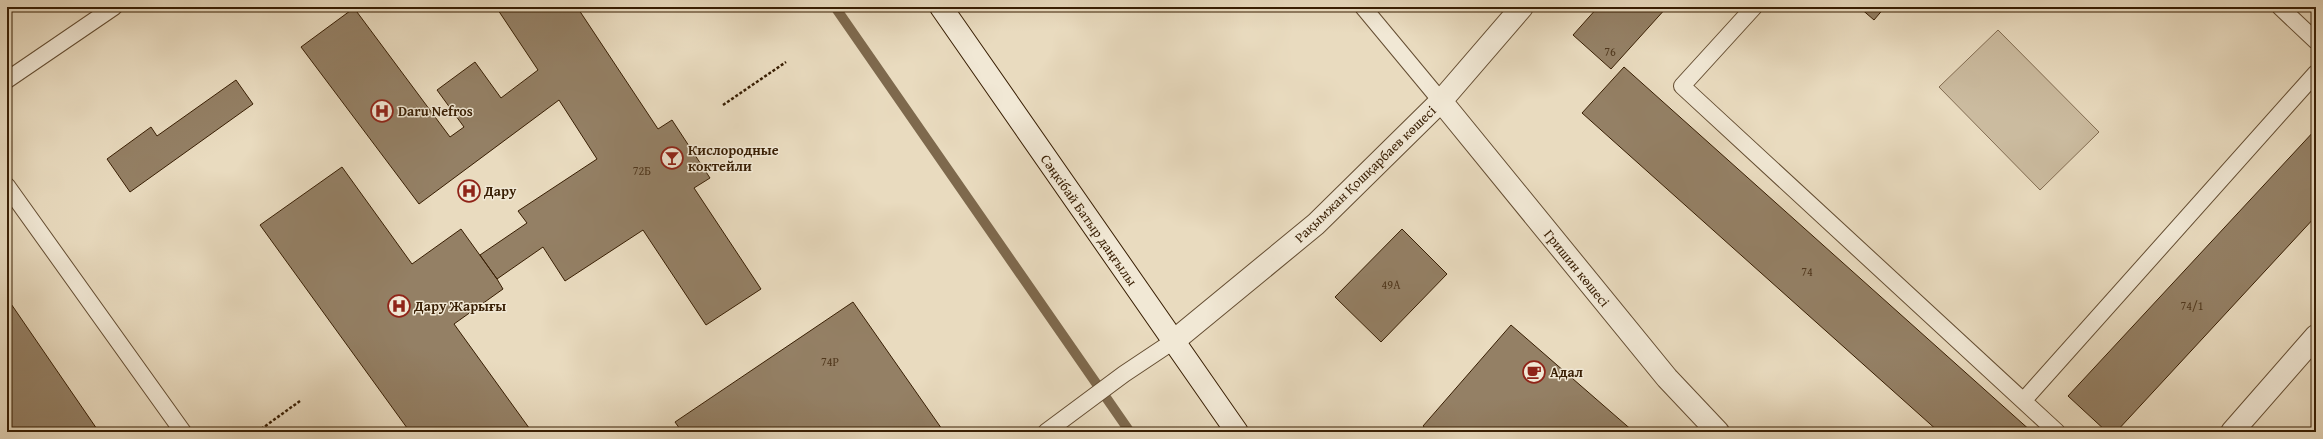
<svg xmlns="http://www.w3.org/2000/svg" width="2323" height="439" font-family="'Gentium Book Plus',serif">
<rect width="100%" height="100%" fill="#e9dbbf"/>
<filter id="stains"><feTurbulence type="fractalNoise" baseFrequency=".005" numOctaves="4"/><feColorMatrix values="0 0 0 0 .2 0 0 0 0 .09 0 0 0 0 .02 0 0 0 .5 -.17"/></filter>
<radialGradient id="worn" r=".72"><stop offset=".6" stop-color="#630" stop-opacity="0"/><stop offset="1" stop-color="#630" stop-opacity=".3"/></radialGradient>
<path fill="#cbbb9f" stroke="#826c51" d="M1998,30L2099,132L2040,190L1939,87Z"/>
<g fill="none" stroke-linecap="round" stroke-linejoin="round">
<path stroke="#7e694d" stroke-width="10" d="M835,7L1130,432"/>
</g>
<path fill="#948065" stroke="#381e03" d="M496,7H577L658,129L672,120L710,178L694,188L761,289L706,325L643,230L565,281L543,247L497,279L480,255L527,223L518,211L597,159L559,100L419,204L301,47L354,8L450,137L464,127L437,90L475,62L501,98L538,70Z
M1598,7H1667L1611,69L1573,35Z
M1859,7H1885L1874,20Z
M1624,67L2032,432H1939L1582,113Z
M236,80L253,104L130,192L107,159L151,127L157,136Z
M2316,129V216L2116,432H2107L2068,396Z
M342,167L412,264L461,229L497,279L503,289L454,324L532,432H410L260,225Z
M1402,229L1447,274L1381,342L1335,297Z
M7,298L99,432H15L7,420Z
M853,302L944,432H682L675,422Z
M1511,325L1634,432H1430L1423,426Z"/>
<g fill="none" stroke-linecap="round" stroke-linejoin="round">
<g stroke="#644d32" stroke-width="18">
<path id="lane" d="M1363,7L1441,101
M1754,7L1682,86L2057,432
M2280,7L2316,41
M7,80L114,7
M7,186L183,432
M2024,400L2316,73
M1046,432L1124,374L1175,340"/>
</g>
<g stroke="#644d32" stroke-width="24">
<path id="street" d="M1441,101L1667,378L1718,432
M1175,340L1316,224L1441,101L1522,7
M2232,432L2316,336"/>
</g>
<g stroke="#381e03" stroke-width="24">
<path id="secondary" d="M941,7L1237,432"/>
</g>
<path stroke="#381e03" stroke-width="2.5" stroke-dasharray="3 2" stroke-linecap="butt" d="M723,105L786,62
M257,432L300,401"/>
<use href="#lane" stroke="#f1e8d5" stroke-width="16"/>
<use href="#street" stroke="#f1e8d5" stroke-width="22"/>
<use href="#secondary" stroke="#f1e8d5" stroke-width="22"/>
</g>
<defs>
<g id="hospital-ring" transform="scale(1.15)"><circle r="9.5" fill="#f1e8d5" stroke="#8f2418" stroke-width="1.5"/><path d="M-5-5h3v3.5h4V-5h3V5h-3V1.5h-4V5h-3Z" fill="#8f2418"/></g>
<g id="bar-ring" transform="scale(1.15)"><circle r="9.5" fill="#f1e8d5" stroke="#8f2418" stroke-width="1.5"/><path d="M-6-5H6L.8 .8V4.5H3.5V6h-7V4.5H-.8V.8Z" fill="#8f2418"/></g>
<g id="cafe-ring" transform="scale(1.15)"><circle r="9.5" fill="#f1e8d5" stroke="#8f2418" stroke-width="1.5"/><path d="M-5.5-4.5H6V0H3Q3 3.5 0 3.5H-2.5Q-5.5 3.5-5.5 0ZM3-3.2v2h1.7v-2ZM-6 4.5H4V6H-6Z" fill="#8f2418"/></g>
</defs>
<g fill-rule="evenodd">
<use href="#hospital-ring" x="382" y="111"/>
<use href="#bar-ring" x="672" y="158"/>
<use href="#hospital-ring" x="469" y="191"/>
<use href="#hospital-ring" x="399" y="306"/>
<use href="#cafe-ring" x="1534" y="372"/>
</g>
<g text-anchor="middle" stroke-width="3" stroke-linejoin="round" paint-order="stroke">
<g font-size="12" fill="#4f361c">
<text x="1610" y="56">76</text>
<text x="642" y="175">72Б</text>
<text x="1807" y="276">74</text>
<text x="1391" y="289">49А</text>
<text x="2192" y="310">74/1</text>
<text x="830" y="366">74Р</text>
</g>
<g font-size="14" font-weight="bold" fill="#381e03" stroke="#f1e8d5" text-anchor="start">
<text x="398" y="116">Daru Nefros</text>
<text x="688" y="155">Кислородные<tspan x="688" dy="16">коктейли</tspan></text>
<text x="484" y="196">Дару</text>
<text x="414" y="311">Дару Жарығы</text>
<text x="1550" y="377">Адал</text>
</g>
<g font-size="14" fill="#381e03" stroke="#f1e8d5">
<text transform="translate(1365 174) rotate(-44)" y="5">Рақымжан Қошқарбаев көшесі</text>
<text transform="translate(1089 220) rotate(55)" y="5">Сәңкібай Батыр даңғылы</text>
<text transform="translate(1577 268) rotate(51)" y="5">Гришин көшесі</text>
</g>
</g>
<rect width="2323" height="439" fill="none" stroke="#e9dbbf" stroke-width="24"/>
<rect x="8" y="8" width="2307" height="423" fill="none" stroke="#381e03" stroke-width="2"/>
<rect x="12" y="12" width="2299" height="415" fill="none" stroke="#381e03"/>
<rect width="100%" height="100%" filter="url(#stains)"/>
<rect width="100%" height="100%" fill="url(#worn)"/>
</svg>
